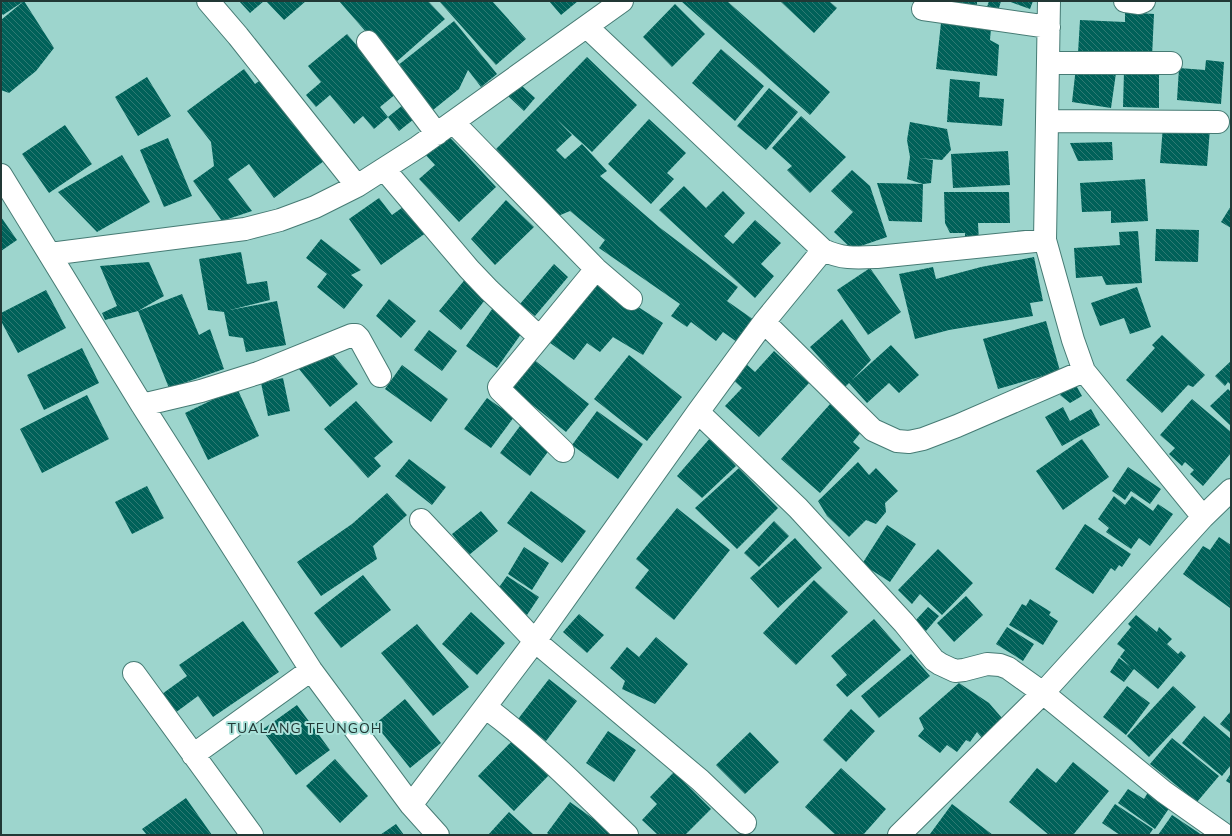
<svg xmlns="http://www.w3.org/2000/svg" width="1232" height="836" font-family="Mulish,sans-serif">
<defs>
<pattern id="building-back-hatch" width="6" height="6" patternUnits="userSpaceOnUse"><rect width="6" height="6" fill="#006159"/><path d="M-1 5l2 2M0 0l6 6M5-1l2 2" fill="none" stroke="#2f7a73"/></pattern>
</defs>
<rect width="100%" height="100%" fill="#9dd5cd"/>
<path fill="url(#building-back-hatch)" d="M1,1H24L3,15L1,13Z
M24,1L54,48L36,71L9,93L1,90V20Z
M239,1H264L250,13Z
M266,1H306L284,20Z
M339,1H428L445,19L394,64Z
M439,1H492L526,39L496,65Z
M549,1H578L561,15Z
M681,1H727L830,92L810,115Z
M780,1H829L837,8L814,33Z
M939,1H977V5L939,2Z
M989,1H1001L999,8L986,10Z
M1008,1H1033L1030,9Z
M675,4L705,34L672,67L643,37Z
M1125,12L1154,14L1152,57L1078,53L1080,20L1125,22Z
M454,21L497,74L481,87L468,70L459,89L433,110L397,66Z
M941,23L991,28L990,40L999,45L997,76L936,69Z
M347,34L397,93L380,107L388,117L374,129L363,116L354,124L330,95L316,107L306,95L321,82L308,66Z
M721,49L764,86L735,121L692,83Z
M587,57L637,105L592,152L556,119L572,135L556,150L565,159L582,144L607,171L600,176L659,227L738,287L727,301L754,320L737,342L723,332L716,341L691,322L687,327L671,316L680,304L599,248L605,240L570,211L558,216L496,149L541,104Z
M1206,60L1224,62L1221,104L1177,100L1179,68L1205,70Z
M1076,67L1116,73L1111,108L1072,102Z
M244,69L255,84L262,79L324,161L274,198L249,164L228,179L252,211L222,221L193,181L214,166L211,142L187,111Z
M1124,71L1159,72V108L1123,107Z
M147,77L171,116L138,136L115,97Z
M950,79L980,82L979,97L1004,99L1002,126L947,122Z
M522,86L535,98L524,111L508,96Z
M769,88L798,112L766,150L737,126Z
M403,105L414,119L399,131L388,117Z
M801,116L846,157L810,193L787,170L792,166L772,148Z
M649,119L686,153L667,173L674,179L651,204L608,164Z
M910,122L947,129L951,150L942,160L919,158L933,160L931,183L923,184L922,222L889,221L877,183L923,184L907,179L910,157L907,140Z
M65,125L92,164L49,193L22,154Z
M1163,126L1210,129L1207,166L1160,163Z
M446,133L496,187L459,222L419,179L435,165L424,153Z
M168,138L192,196L164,207L140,150Z
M1112,142L1113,160L1078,161L1070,143Z
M1008,151L1010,185L953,188L951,154Z
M122,155L150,202L97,232L58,192Z
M852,170L870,186L887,237L852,249L834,232L853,212L831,191Z
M1145,179L1148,221L1111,223V211L1082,212L1080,183Z
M684,186L706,208L723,191L745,213L724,236L733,244L755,220L781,243L761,264L774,276L755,298L659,210Z
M944,192H1009L1010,223H978L979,242L965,243V233H950L945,223Z
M379,198L392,215L410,202L430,230L381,265L349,219Z
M506,200L534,227L495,265L471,239Z
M1231,206V228L1221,222Z
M1,217L17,240L1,251Z
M1156,229L1199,230L1198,262L1155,261Z
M1138,231L1142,283L1106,285L1102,276L1076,278L1074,248L1120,245L1119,232Z
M321,239L361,270L351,275L363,285L344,309L317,287L327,274L306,258Z
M241,252L247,284L267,281L270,300L230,310L277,301L286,345L246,352L243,338L229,336L224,312L208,310L199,259Z
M1034,257L1043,301L1030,303L1033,316L949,330L915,339L899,274L933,267L936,279L981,267Z
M149,262L164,296L138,311L182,294L199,335L210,329L224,369L169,388L138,311L105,320L102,313L117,306L100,266Z
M554,264L568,277L535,316L520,304Z
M870,268L901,312L868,335L837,290Z
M467,277L489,295L461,330L439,311Z
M592,277L663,323L643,355L613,337L600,352L587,343L574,360L546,340Z
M1137,287L1151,327L1130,334L1124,318L1100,326L1091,303Z
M46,290L66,328L18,353L1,321V313Z
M389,299L416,321L401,338L376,316Z
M495,305L526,327L497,368L466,346Z
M842,319L871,360L852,380L891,345L919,375L899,393L889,383L867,403L849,383L845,387L810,347Z
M1046,321L1060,371L998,389L983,339Z
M429,330L457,351L442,371L414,350Z
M1162,335L1205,375L1193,387L1188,385L1162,413L1126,380L1155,348L1152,345Z
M326,346L358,384L330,407L299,369Z
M82,348L99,383L44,410L27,375Z
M774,351L809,383L759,437L725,406L742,388L731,378L745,363L755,372Z
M527,354L589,404L566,432L504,382Z
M629,355L682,397L647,441L594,399Z
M1231,361V385L1228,382L1225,386L1215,376Z
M402,365L448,399L431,422L385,389Z
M283,378L290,411L268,416L261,383Z
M1073,380L1082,396L1070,403L1060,395Z
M237,388L259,436L208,460L185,413Z
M1228,389L1231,392V426L1210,406Z
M87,395L109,439L42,473L20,429Z
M487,398L514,417L491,448L464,429Z
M1192,399L1231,432V453L1203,486L1190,474L1194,470L1185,462L1182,466L1169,454L1175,448L1160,435Z
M356,401L393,442L374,458L381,466L368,478L324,429Z
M831,403L862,431L853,442L860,448L820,493L781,459Z
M1063,407L1070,421L1091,409L1100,425L1062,446L1045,417Z
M597,411L643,444L618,479L572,445Z
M520,426L550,449L530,476L500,453Z
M711,437L736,466L702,498L677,476Z
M1082,439L1109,477L1063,510L1036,471Z
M409,459L446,487L432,505L395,476Z
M858,462L869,475L876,468L898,491L885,503L886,512L876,524L866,520L849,537L827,516L818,501Z
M1128,467L1161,489L1150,504L1131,491L1125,500L1112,491Z
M739,468L778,508L737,549L695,508Z
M147,486L164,518L132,534L115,502Z
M531,491L586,531L562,563L507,523Z
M387,493L407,515L373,546L377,559L321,596L297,562L352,524Z
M1114,496L1125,505L1132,496L1153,511L1158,504L1173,514L1150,546L1139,538L1131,549L1106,532L1109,528L1098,519Z
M677,508L730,550L674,620L635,588L649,570L636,559Z
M481,511L498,531L469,555L452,534Z
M774,521L789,536L759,567L744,553Z
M1085,524L1131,554L1122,567L1119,565L1115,571L1111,568L1093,594L1055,569Z
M887,525L916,544L890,582L862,564Z
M1219,537L1231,545V606L1230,608L1183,574L1203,546L1210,550Z
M795,538L822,568L778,608L750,578Z
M524,547L549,563L532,590L508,574Z
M938,549L973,583L942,615L920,594L912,604L898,590Z
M363,575L391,610L341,648L314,613Z
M507,576L539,597L527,615L495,593Z
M814,580L848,612L796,665L763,633Z
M966,596L983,615L954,642L937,623Z
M1030,599L1051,612L1049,615L1058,621L1043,645L1009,625L1022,604L1026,606Z
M928,607L939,616L926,631L915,621Z
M471,612L505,643L477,675L442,644Z
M579,614L604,635L587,653L563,632Z
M1136,615L1157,632L1159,627L1172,639L1167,644L1178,654L1181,651L1186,656L1158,689L1134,669L1124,682L1110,672L1119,658L1131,667L1120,657L1125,650L1117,644L1131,627L1128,624Z
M874,619L901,650L847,697L836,685L847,675L831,656Z
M243,621L279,672L213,717L198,696L175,713L162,694L187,676L179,665Z
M417,624L469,687L433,716L381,653Z
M1007,627L1034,644L1023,661L996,644Z
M656,637L688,664L655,704L622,689L625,681L610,668L627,647L639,657Z
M911,654L930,676L879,718L861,696Z
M549,679L577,701L546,741L518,719Z
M959,683L989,703L1002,718L988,745L977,732L970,742L966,740L957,752L947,745L940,753L918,736L924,729L919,718Z
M1127,686L1150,703L1126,735L1103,717Z
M1173,686L1196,707L1149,757L1127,736Z
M405,699L441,743L410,768L375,724Z
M297,705L330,750L296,775L262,730Z
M851,709L875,731L846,762L823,740Z
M1231,711V733L1220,724Z
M1204,716L1231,739V765L1222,776L1182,743Z
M608,731L636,750L614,782L586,763Z
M750,732L779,762L745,794L716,765Z
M1172,738L1219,776L1197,802L1150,764Z
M514,739L550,774L514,811L478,776Z
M335,759L368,796L340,823L306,786Z
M1073,762L1109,791L1073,835H1049L1009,802L1037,768L1056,783Z
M841,768L886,809L863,835H836L805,807Z
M674,772L711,809L685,835H658L642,820L657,804L650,797Z
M1231,773V784L1226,781Z
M1128,789L1144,799L1150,789L1172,804L1155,829L1118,803Z
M186,798L212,835H147L142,829Z
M570,802L616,835H550L547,833Z
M952,804L993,835H931L930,834Z
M1115,804L1153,829L1149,835H1120L1102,823Z
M509,812L534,835H488Z
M1172,815L1202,835H1158Z
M396,824L404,835H380Z"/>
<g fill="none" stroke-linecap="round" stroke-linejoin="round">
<g stroke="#467b74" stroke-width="24">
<path id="minor" d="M208,1L238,36L357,186
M1049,1L1045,240L1073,340L1084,371L1203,517
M1125,1L1139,3L1144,1
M923,9L1049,27
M587,27L823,250C842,259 856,258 877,257L1045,240
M368,42L437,134
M1048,63H1171
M1047,121L1218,122
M453,122L596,269L631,299
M384,169L469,269L489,290L539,337
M1,175L142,405L311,670L411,805L438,835
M50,254L245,229L280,220L315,207L357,186L418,147L622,1
M764,322L873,430L897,441L909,442L923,439L957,426L1084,371
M142,405L201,391L258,373L352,335H356L359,338L380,376
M698,412L798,508L904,623L934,660L940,664L955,671L964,670L987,664L1000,665L1008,668L1043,693L1164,792L1225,835
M563,451L500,390L499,387L596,269
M421,520L535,641L700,780L745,823
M134,673L252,835
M485,707C537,745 581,791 627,835
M193,755L311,670
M411,805L535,641L698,412L764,322L823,250
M899,835L1043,693L1203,517L1231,490"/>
</g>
<use href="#minor" stroke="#fff" stroke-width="22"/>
</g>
<g text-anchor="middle" stroke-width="4" stroke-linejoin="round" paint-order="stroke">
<g font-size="14" letter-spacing="1" fill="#213835" stroke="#aae2da">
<text x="305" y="733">TUALANG TEUNGOH</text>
</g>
</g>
<rect width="1232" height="836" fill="none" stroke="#213835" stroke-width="4"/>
</svg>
